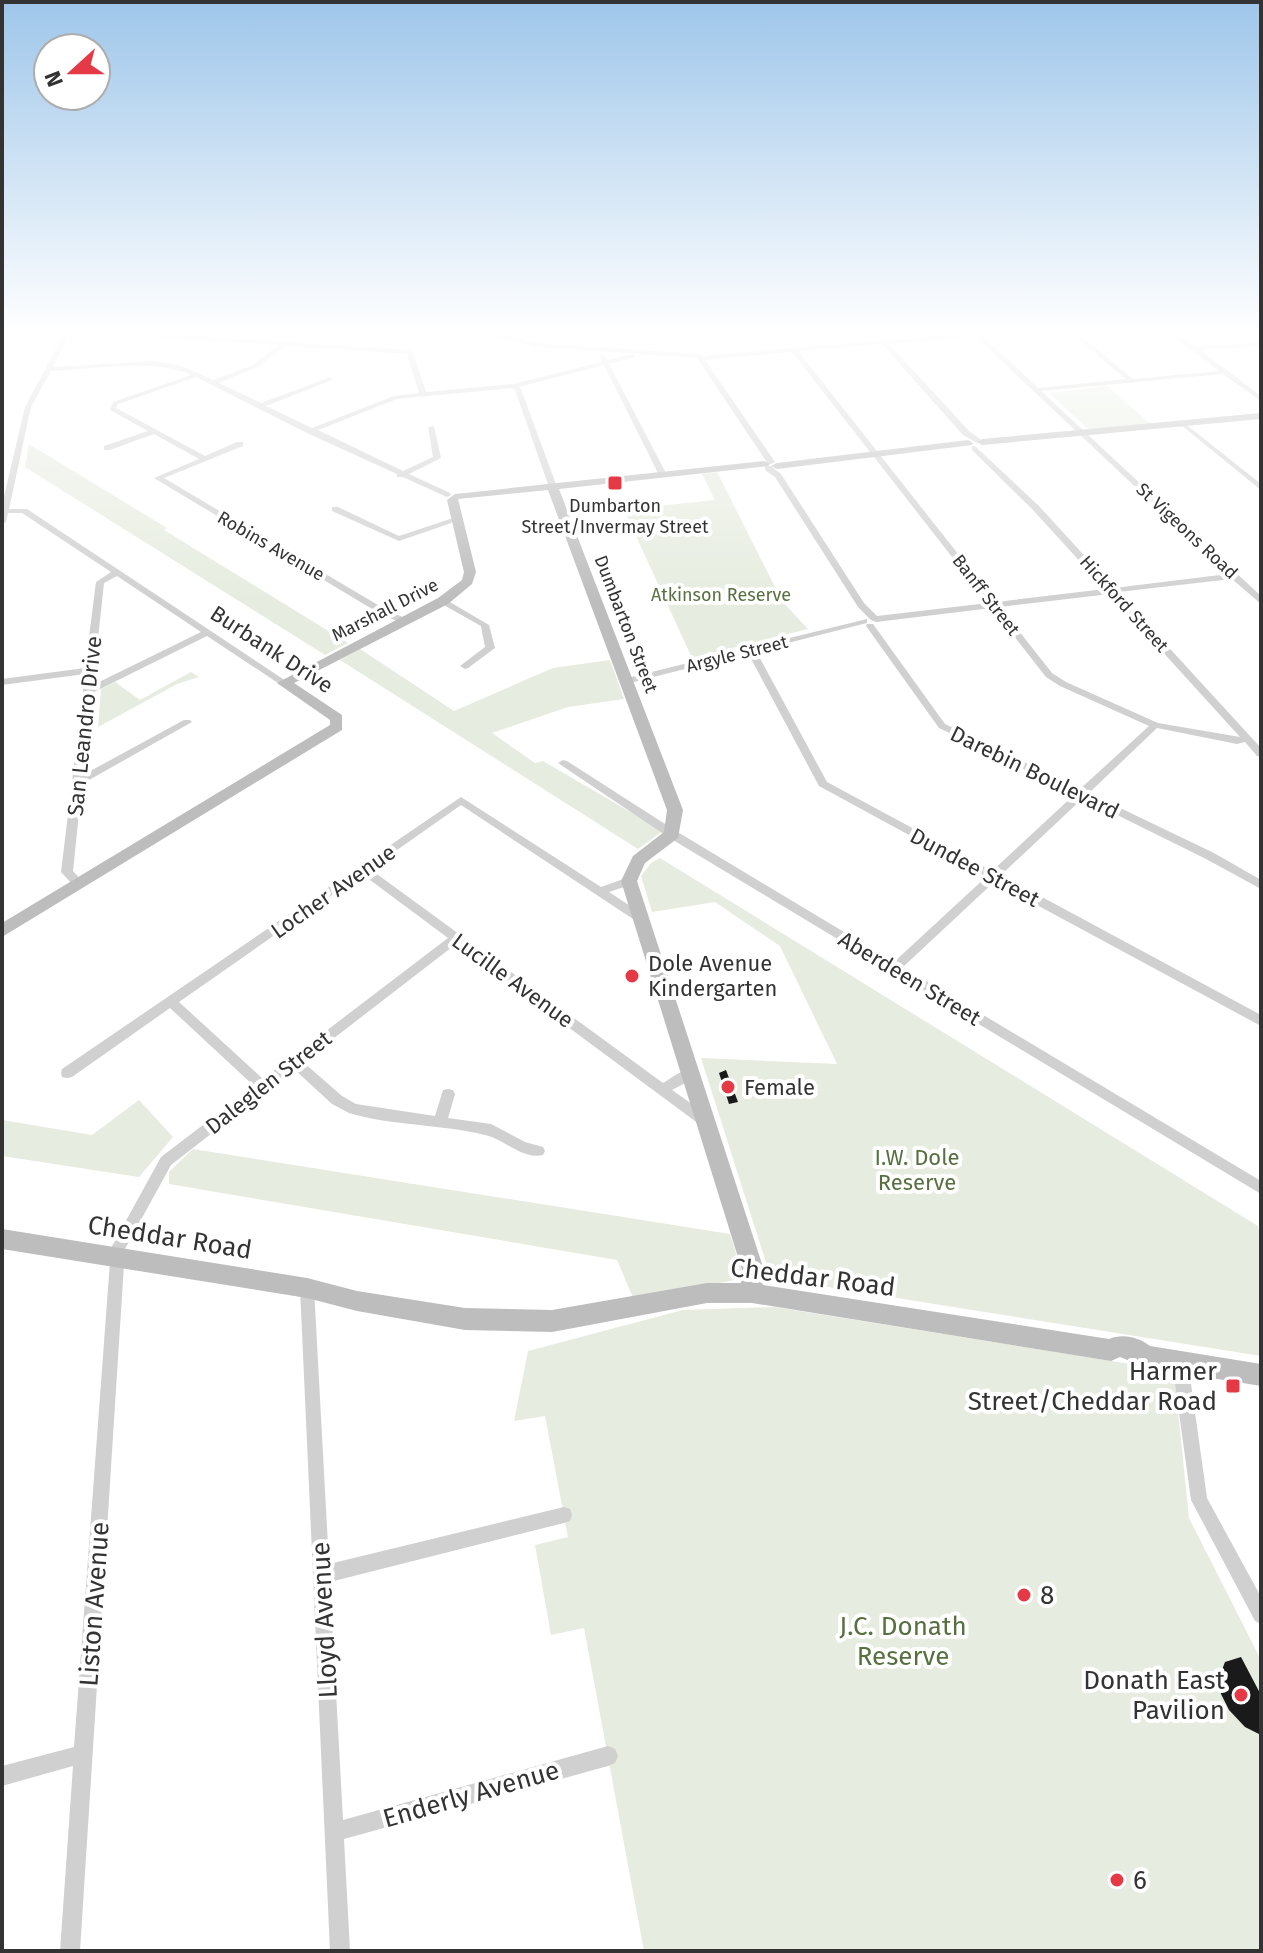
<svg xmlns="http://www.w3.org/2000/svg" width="1263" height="1953" font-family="'Fira Sans',sans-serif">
<rect width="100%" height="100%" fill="#fff"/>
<path fill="#e6ecdf" d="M1107,386L1151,424L1088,429L1049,393Z
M29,444L167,528L164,530L348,643L325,655L25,467Z
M717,472L782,601L808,629L692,658L625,512L573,515L715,500L702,474Z
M360,649L454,711L553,668L610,660L624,699L568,707L492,733L535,763L543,761L663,831L638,849L340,660Z
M191,672L199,677L177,684L98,727L101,689L115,682L140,700Z
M660,858L1258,1226L1261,1241V1356L771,1278L701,1058L837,1064L780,946L715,902L652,912L641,876L651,863Z
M139,1100L173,1137L139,1177L2,1156V1120L92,1135Z
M193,1149L730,1234L744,1278L634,1300L617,1260L169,1184V1172Z
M774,1307L1174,1371L1189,1518L1261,1660V1951H644L584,1628L551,1635L535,1545L568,1537L545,1416L514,1421L528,1351L683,1310Z"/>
<path fill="#1a1a1a" d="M726,1070L738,1102L729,1104L719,1073Z
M1241,1657L1261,1695V1735L1245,1727L1229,1710L1221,1694L1220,1675L1225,1662Z"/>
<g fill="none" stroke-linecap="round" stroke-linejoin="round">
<path fill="#d0d0d0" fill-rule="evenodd" d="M66,330H72L53,367L154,361L182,366L213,380L253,365L278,345L153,337L141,330H149L154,333L410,350L413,352L426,392L513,384L602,362L600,355H604L608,360L633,354L635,355V357L609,364L667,475L663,477L659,475L604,365L519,387L521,389L557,487L553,489L549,487L515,390L512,388L397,399L318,430L403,471L433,457L428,427L434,426L441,458L409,474L450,493L451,495L447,497L403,477H397V474L307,433L196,377L118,404L116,408L205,456L237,442H243V446L164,478L388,611L408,619V623L405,624L382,615L154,478L199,459L154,434L110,450H104V446L148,431L110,410L113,402L191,375C155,358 90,369 51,371L31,407L9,509H27L289,683L284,686L281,685L207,636L92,693L83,775L184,720H190L192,722L82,784L73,871L85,884L79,888L75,887L61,872L85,674L2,685V679L85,668L96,582L111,572L22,513H8L6,522L2,524V505L25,407ZM286,346L407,354L419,393L394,396L312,428L266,406L332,380V378H328L261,403L219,383L257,367ZM117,576L201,632L93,685L104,583Z
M471,330H482L538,343L699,354L702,356L971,333L969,330H976L1038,388L1126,379L1067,330H1074L1133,379L1219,371L1165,330H1172L1195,347L1261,342V346L1200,350L1261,396V401L1223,374L1041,391L1261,596V604L1232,579L1118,592L1261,748V757L1257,756L1245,742L1237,744L1157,728L1089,793L1214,853L1261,880V889L1206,859L1083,798L1001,875L1261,1015V1026L994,882L903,967L1261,1181V1194L668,837L558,763L563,760L567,761L676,831L894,962L986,877L819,786L748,653L626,684L623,683V679L867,619V623L756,651L827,782L992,871L1075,794L939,728L866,626L867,624H873L945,724L1080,789L1149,726L1060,686L1046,677L992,608L876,622L871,620L858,607L775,477L765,470V466H771L781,474L864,603L877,616L988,603L792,352L705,360L775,462L771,464H768L697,358L538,347ZM975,336L1228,574L1114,588L1039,506L975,446H972V450L1033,510L1105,589L996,602L798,351L882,344L963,435L977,443L981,441L980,439L969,431L889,344ZM1110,594L1240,737L1158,723L1066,682L1052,673L1000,607Z
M1183,422L1261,484V490L1181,425L1179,424Z
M332,507H338L399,536L453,518L460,520L399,541L332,511Z
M443,598L489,625L495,648L468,668L465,669L460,666L485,647L481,626L440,603L439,601Z
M461,797L601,887L629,877L633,878L635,881L633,884L609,892L644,915L646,918L644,921H636L461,805L370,869L663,1083C672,1078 684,1067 695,1070L696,1074L695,1078L672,1090L709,1116L711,1120L709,1124L704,1125L699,1124L456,944L303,1062L342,1096L356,1104L435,1116L443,1090L448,1089L453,1090L455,1094L448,1118L491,1124L525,1142L543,1147L545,1151L543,1155C521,1160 505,1139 485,1135C441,1124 393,1126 349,1113L332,1104L294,1069L171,1165L125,1249L80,1951H60L73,1766L2,1786V1766L74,1747L111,1248L161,1157L254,1086L170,1008L72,1077L67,1078L62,1077L61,1073L62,1069ZM362,874L448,938L263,1079L179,1002Z
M307,1281L312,1283L314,1288L329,1564L564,1507L570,1509L572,1515L570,1521L564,1523L330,1582L343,1820L608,1746L615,1749L618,1756L615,1763L608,1766L344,1839L350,1951H330L300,1288L302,1283Z
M1180,1355L1185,1357L1188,1362L1207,1498L1261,1597V1624L1255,1621L1191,1500L1172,1362L1175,1357Z"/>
<path fill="#bdbdbd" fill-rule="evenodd" d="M1261,413V419L982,445L977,442L982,439Z
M968,440L973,443L972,445L777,469L771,466L777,463Z
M764,461L770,464L768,466L559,489L683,810L678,838L645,863L637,881L764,1270L763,1285L1109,1339C1122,1333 1139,1337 1150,1346L1261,1364V1386L1144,1367L1120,1357L1111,1361L752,1303H707L552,1332L465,1330L357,1311L307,1298L2,1249V1229L307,1278L357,1291L465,1308L552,1310L707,1283H741L742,1270L621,881L633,856L664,832L667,810L548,490L458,499L476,572L472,584L448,604L294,683L342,715V730L2,937V923L330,725V720L277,683L438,598L462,580L464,572L447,500L455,494Z"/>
</g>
<linearGradient id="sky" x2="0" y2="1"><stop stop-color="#9ec6ea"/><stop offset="0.55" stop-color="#fff"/><stop offset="1" stop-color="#fff" stop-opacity="0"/></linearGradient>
<rect width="1263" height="603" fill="url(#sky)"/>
<g fill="#e63946" stroke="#fff" stroke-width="3">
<rect x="607" y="475" width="16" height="16" rx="4"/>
<circle cx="632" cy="976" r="8"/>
<circle cx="728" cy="1087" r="8"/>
<rect x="1225" y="1378" width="16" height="16" rx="4"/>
<circle cx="1024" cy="1595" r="8"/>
<circle cx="1241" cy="1695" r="8"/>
<circle cx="1117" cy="1880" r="8"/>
</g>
<g text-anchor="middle" stroke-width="8" stroke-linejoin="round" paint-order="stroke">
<g font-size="18" fill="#333" stroke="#fff">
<text x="615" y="512">Dumbarton<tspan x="615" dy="21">Street/Invermay Street</tspan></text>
</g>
<g font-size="18" fill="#333" stroke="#fff">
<text transform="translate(1187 531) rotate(43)" y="6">St Vigeons Road</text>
<text transform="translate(271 546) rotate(30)" y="6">Robins Avenue</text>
<text transform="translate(986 595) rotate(52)" y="6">Banff Street</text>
<text transform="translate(1124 604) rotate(48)" y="6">Hickford Street</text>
<text transform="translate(385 610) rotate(-27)" y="6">Marshall Drive</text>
<text transform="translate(626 624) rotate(69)" y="6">Dumbarton Street</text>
<text transform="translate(737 654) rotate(-14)" y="6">Argyle Street</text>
</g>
<g font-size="18" fill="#56703f" stroke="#fff">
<text x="721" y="601">Atkinson Reserve</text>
</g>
<g font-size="22" fill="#333" stroke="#fff">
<text transform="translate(272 649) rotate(33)" y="8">Burbank Drive</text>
<text transform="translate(84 726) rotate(-84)" y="8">San Leandro Drive</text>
<text transform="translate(1035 772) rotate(26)" y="8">Darebin Boulevard</text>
<text transform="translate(975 867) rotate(28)" y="8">Dundee Street</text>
<text transform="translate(333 891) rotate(-35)" y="8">Locher Avenue</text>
<text transform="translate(910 978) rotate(31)" y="8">Aberdeen Street</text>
<text transform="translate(513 980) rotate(36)" y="8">Lucille Avenue</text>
<text transform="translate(268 1082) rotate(-38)" y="8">Daleglen Street</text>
</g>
<g font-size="22" fill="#333" stroke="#fff" text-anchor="start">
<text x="648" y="971">Dole Avenue<tspan x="648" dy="25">Kindergarten</tspan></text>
<text x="744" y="1095">Female</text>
</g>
<g font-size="22" fill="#56703f" stroke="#fff">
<text x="917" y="1165">I.W. Dole<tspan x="917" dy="25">Reserve</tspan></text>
</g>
<g font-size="26" fill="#333" stroke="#fff">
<text transform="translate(170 1237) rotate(9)" y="9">Cheddar Road</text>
<text transform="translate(813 1277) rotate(7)" y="9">Cheddar Road</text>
<text transform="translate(94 1604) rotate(-86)" y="9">Liston Avenue</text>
<text transform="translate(324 1620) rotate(-93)" y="9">Lloyd Avenue</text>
<text transform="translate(471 1794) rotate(-16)" y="9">Enderly Avenue</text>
</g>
<g font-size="26" fill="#333" stroke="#fff" text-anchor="end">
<text x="1217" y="1380">Harmer<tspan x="1217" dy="30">Street/Cheddar Road</tspan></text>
<text x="1040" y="1604" text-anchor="start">8</text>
<text x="1225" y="1689">Donath East<tspan x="1225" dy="30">Pavilion</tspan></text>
<text x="1133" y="1889" text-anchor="start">6</text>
</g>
<g font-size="26" fill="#56703f" stroke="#fff">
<text x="903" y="1635">J.C. Donath<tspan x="903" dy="30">Reserve</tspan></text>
</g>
</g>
<rect width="1263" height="1953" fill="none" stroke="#333333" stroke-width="8"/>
<g transform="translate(72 72) rotate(249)"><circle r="38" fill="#ffffff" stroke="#adadad" stroke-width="2"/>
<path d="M0-6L14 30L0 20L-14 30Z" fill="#e63946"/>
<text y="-12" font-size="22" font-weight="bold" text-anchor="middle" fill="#333333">N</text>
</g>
</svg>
